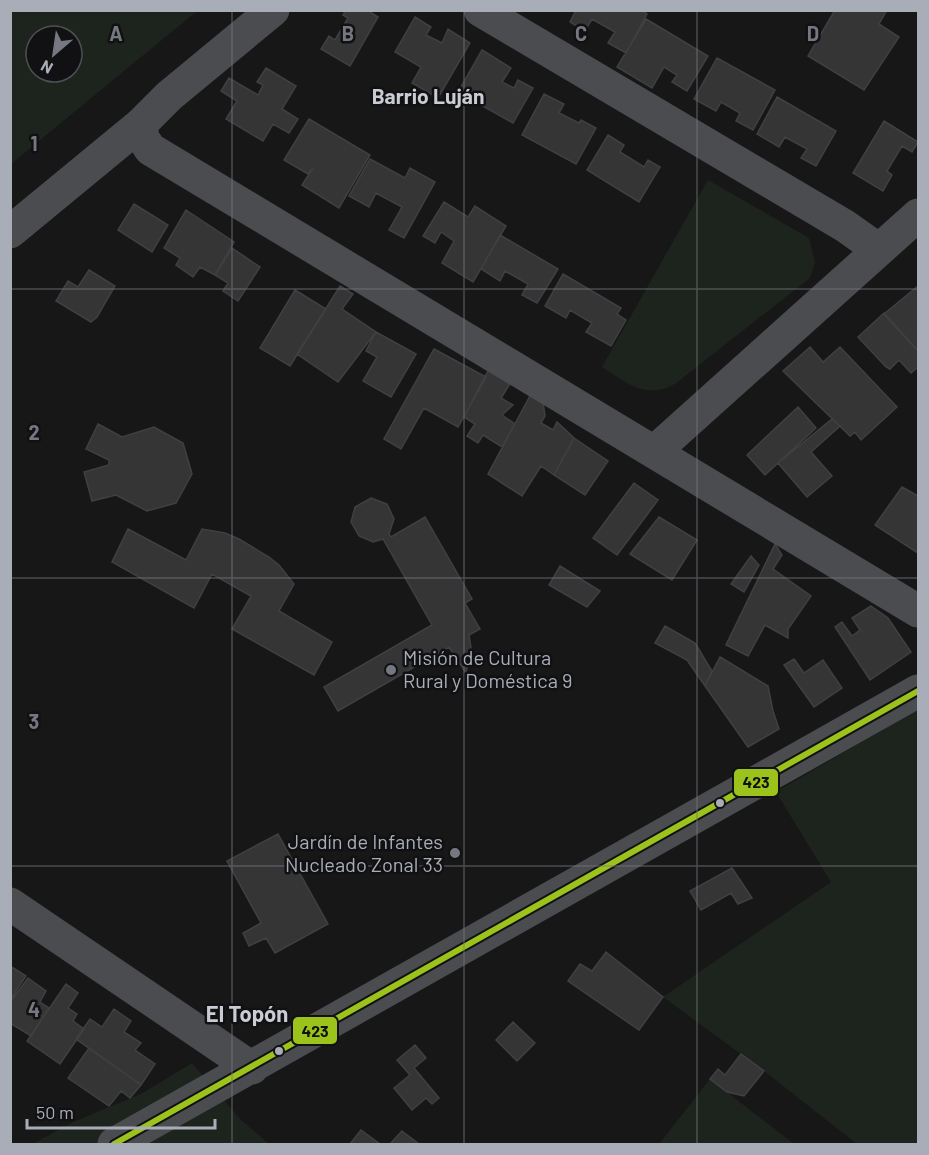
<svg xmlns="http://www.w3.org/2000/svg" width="929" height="1155" font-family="Barlow,sans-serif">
<rect width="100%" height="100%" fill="#171717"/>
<path fill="#1d241e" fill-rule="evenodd" d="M11,10H197V11L11,164ZM36,36H72V72H36Z
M708,180L809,238L815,262L810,278L675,384C645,400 627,383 602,367Z
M918,709V1144H857L764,1071L663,997L831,882L776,792Z
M192,1063L241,1120L269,1144H33L73,1122L141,1094Z
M710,1079L794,1144H659Z"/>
<path fill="#353536" stroke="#3f4043" stroke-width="1.5" d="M346,10H367L378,17L350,66L321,49L329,36L335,40L348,18L343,15Z
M576,10H641L647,14L626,53L608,43L615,32L592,19L585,31L570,22Z
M835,10H887L879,24L899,37L864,90L808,56Z
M415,17L431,27L426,35L442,43L448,29L470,43L438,98L412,83L421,67L395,52Z
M646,19L708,56L687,91L672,82L677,75L664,67L652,88L617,67Z
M482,50L511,68L502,82L514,88L518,80L533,88L513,123L458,92Z
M717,58L775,90L753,130L736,121L740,113L721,102L716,111L694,99Z
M266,68L296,86L282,109L298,119L289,133L273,124L263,141L226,119L237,101L221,91L229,78L258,95L263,85L257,82Z
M544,94L564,104L559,113L579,123L581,120L596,128L576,164L522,135Z
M777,97L836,131L816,166L801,158L807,149L785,137L779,147L757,134Z
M309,119L370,155L339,208L302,185L313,168L308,174L284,160Z
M884,121L918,142L912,152L902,146L887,171L892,175L883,191L853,173Z
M608,135L624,145L620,152L644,167L648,160L660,167L639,202L587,170Z
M370,159L405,178L410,168L435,182L404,238L389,230L402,207L376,193L369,207L349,196Z
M444,202L468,217L475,206L506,226L473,282L442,263L454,241L441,232L435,243L423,236Z
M134,204L168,225L152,252L118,230Z
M186,210L234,242L215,275L200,267L193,277L176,265L180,258L164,248Z
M500,235L558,269L537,303L522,295L528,284L505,271L500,281L481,269Z
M232,248L260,267L238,301L223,291L228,283L215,275Z
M89,270L115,286L97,317L91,322L56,301L68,281L78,287Z
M563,274L621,308L617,314L626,320L611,346L586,332L592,323L570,310L566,318L545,306Z
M340,286L353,294L342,309L376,332L338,382L297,354Z
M918,286V351L884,314Z
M295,290L326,309L290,366L260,348Z
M884,313L918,351V367L911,373L899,360L890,369L886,367L858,337Z
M376,332L416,354L391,397L363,381L377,357L366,351Z
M810,347L823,362L840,347L897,407L861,440L855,432L850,436L783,371Z
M434,349L486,377L458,427L424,408L401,449L384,439Z
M491,365L513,379L501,398L513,405L502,415L515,424L502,447L483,435L478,443L467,436L475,424L464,417Z
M531,394L543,402L545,416L541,423L553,430L557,422L574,438L554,475L541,466L522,496L488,474Z
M798,407L816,428L765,475L747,455Z
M832,419L840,426L811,452L832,476L807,497L778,463Z
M98,424L122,437L154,427L183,443L192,474L176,503L147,511L116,495L92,501L84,472L109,465V460L86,449Z
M574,438L608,461L585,495L554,475Z
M634,483L658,500L617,555L593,538Z
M902,487L918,496V553L875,525Z
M371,498L387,504L394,519L389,534L391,537L425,517L472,599L465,603L480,629L469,635L471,648L466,673L449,647L338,711L324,687L432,625L383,539L373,542L359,536L351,522L355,507Z
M659,517L697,540L672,580L630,554Z
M128,529L186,560L202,529L225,533L239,539L269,557L279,565L294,584L279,611L332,642L314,675L232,629L251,596L212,574L194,608L112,562Z
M775,544L782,555L773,569L811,596L788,629V638L765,625L748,656L726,645Z
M751,556L759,565L744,592L731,584Z
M560,566L600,591L587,607L549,585Z
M871,606L888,618L911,652L870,680L835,627L842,622L852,636L860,630L852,618Z
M665,626L695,643L712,671L705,686L687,660L655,643Z
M720,657L768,686L773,711L779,729L748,747L705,686Z
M794,659L804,673L823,660L842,688L814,707L784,665Z
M278,834L328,924L275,953L266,938L249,946L243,933L261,923L227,861Z
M732,868L752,898L738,904L731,893L701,910L690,891Z
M606,952L663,997L639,1030L568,981L580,964L592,971Z
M10,966L26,976L10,1000Z
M28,978L46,991L40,1002L49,1008L31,1036L10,1023V1002Z
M66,984L78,993L68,1008L77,1014L73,1021L84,1029L60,1064L27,1041Z
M114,1009L131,1021L124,1032L141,1043L135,1050L155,1064L141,1085L76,1039L90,1019L102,1027Z
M513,1022L535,1043L517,1061L496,1040Z
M415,1045L426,1058L414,1068L439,1098L432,1104L426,1098L412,1110L394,1088L410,1075L397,1060Z
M89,1048L141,1085L130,1098L121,1091L109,1106L68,1078Z
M741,1054L764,1071L744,1096L727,1092L710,1079L718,1069L725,1075Z
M361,1130L380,1144H350Z
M402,1131L419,1144H390Z"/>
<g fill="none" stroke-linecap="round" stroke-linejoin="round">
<path stroke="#4b4c50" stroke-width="33" d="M480,10L845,226L879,250
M141,124L143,138L150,149L918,611
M10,232L141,124L169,96L273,10
M655,451L918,215
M10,904L252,1068
M114,1144L918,691"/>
<g stroke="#111113" stroke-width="10">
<path id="bus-1" d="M114,1144L918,691"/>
</g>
<use href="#bus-1" stroke="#9cc31c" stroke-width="6"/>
</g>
<path fill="none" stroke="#757880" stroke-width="1.5" stroke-opacity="0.55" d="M232,10V1144M464,10V1144M697,10V1144M10,289H918M10,578H918M10,866H918"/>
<g fill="#757880" stroke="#111113" stroke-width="2">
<circle cx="391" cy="670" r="6"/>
<circle cx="455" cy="853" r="6"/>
</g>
<g fill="#a8adb8" stroke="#111113" stroke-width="2">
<circle cx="720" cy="803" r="5"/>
<circle cx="279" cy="1051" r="5"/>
</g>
<g text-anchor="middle" stroke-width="5" stroke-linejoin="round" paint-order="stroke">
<g font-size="20" fill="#a8adb8" stroke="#111113" text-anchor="start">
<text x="403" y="665">Misión de Cultura<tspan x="403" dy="23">Rural y Doméstica 9</tspan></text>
<text x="443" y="849" text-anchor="end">Jardín de Infantes<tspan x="443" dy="23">Nucleado Zonal 33</tspan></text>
</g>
<g font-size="21" font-weight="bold" fill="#c9ccd4" stroke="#111113">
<text x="428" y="104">Barrio Luján</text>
</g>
<g font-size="22" font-weight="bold" fill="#c9ccd4" stroke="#111113">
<text x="247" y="1022">El Topón</text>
</g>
</g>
<g font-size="20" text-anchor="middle" font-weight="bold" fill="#757880" stroke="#111113" stroke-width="5" stroke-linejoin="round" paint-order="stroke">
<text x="116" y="41">A</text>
<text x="348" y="41">B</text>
<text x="581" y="41">C</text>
<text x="813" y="41">D</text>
<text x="34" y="151">1</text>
<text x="34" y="440">2</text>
<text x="34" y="729">3</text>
<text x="34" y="1017">4</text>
</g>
<g stroke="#111113" stroke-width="2">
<rect x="733" y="768" width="46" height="29" rx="6" fill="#9cc31c"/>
<rect x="292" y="1016" width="46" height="29" rx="6" fill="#9cc31c"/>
</g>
<g font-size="16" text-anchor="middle" font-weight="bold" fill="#111">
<text x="756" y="788">423</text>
<text x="315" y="1037">423</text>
</g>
<rect width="929" height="1155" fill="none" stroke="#a8adb8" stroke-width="24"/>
<g transform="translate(54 54) rotate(209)"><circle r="28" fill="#111113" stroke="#4d4f55" stroke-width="1.5"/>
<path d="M0-4.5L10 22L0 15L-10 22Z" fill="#757880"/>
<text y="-9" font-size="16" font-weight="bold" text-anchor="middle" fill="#a8adb8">N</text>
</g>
<path d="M27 1119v9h188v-9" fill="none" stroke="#a8adb8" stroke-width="3"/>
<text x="36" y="1119" font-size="18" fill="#a8adb8" stroke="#111113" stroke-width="4.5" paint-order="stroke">50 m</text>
</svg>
